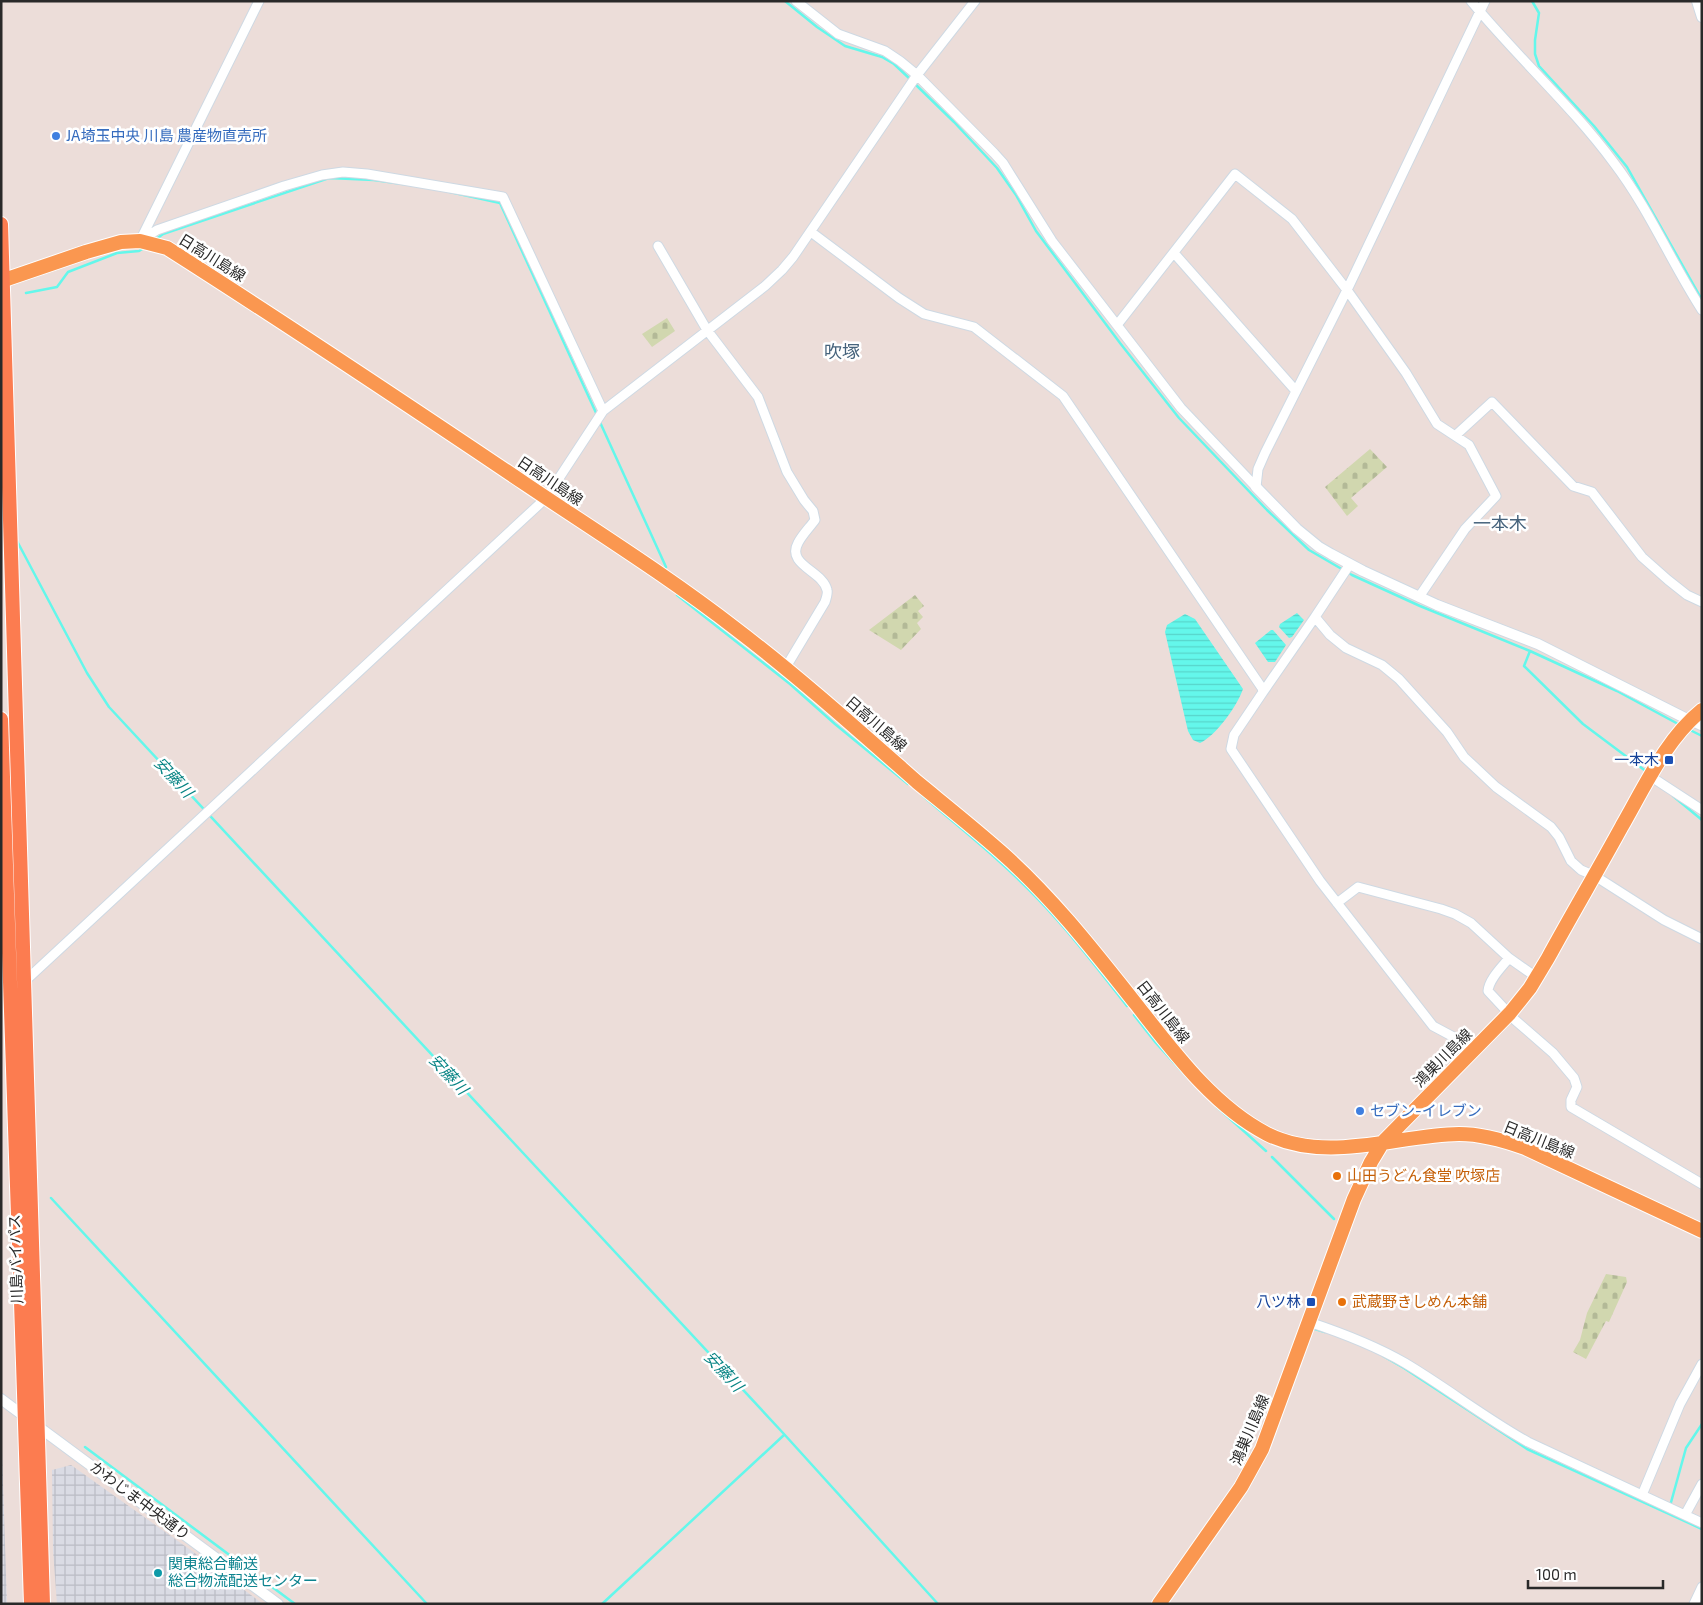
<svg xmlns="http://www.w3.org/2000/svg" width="1703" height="1605" font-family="'Exo 2','Noto Sans JP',sans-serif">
<defs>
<pattern id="industrial-grid" width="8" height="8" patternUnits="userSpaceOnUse" patternTransform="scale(1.25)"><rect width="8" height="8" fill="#dadbe4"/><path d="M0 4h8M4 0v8" fill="none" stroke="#bbbcc4"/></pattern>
<pattern id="cemetery-stones" width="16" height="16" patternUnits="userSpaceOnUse" patternTransform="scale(1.25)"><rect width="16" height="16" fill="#d1d7af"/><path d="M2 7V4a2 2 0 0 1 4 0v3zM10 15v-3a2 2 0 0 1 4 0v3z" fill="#b3b997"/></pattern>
<pattern id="water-rules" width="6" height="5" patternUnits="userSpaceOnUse" patternTransform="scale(1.25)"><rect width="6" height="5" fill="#64f7eb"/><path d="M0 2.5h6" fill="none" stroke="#57d4ca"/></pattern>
</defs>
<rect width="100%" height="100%" fill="#ecddd9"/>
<path fill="url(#industrial-grid)" d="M1,1446L2,1452L7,1604H1Z
M71,1465L192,1551L263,1604H57L53,1550L52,1470Z"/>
<path fill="url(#cemetery-stones)" d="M667,318L675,331L652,347L642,334Z
M1370,449L1387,467L1351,498L1358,506L1347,516L1325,487Z
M915,595L924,606L918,611L923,617L917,623L921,629L901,650L869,630Z
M1606,1274L1626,1277L1627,1282L1609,1322L1606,1321L1586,1359L1573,1352L1580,1340L1587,1313Z"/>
<path fill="url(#water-rules)" d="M1297,613L1304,620L1292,637L1289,638L1279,627L1280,624Z
M1185,614L1195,619L1243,689C1237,706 1216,736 1200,743L1193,740L1188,731L1165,632L1167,625Z
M1271,630H1273L1286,645L1275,662H1268L1255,643Z"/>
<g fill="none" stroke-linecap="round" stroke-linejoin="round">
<path stroke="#64f7eb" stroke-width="2.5" d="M785,1L817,27L845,46L882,57L894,64L910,79
M1532,1L1539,13L1535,40V54L1539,66L1594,126L1627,167L1702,300
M914,83L954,122L997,168L1016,195L1036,231L1120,343L1179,418L1267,510L1309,550L1352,575L1420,606L1530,651L1617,691L1680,725
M450,192L500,203L597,415
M155,240L163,234L329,178L374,180L403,184
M26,293L57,287L68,272L117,253L139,251L144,248
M599,420L666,567
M17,541L87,673L109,707L784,1434L938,1604
M677,595L790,684L835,724L908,784
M1530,651L1524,666L1583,724L1647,772
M1690,730L1702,736
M922,795C961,829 1001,860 1036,897C1069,931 1098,969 1127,1006
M1673,796L1702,820
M1134,1015L1156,1043L1188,1078
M1217,1107L1266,1151
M1272,1157L1334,1219
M51,1198L427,1604
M1315,1329L1325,1332
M1383,1356L1404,1368L1527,1449L1702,1529
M85,1447L295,1604
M1670,1506L1686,1448L1702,1424
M602,1604L784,1435"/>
<g stroke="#ced9e3" stroke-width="11">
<path id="minor" d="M259,1L140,241L157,230L284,186L322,175L343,172L367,174L503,197L603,411
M796,1L838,34L885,51L900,61L917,75L994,153L1003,163L1052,241L1181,408L1256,487
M1471,1C1517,57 1571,105 1614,163C1649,209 1671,262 1702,310
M811,232L899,298L924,314L974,327L1063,396L1262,688L1263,692L1234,735L1231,749L1320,881L1433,1026L1476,1049
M658,246L707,330L758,397L787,472L804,500L813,511L815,520C810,527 802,535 798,543C786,565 823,571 827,590C828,593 826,599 825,602L786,667
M1174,253L1296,391
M1117,325L1235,174L1292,219L1347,290L1406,373L1437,424L1469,445L1496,496L1465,529L1419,597
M1456,435L1492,402L1573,486L1592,492L1642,557L1668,580L1687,595L1702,602
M1256,487L1258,469L1265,453L1347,290L1485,1
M1350,564L1315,617L1330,635L1346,648L1382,665L1399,679L1447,732L1464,757L1479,771L1496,787L1551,827L1559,837L1571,861L1581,870L1595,876L1664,920L1702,939
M1263,692L1315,617
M1689,720L1702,726
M1650,776L1702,810
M1337,903L1358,887L1441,909L1455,914L1471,923L1509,958L1536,977
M1509,958C1502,967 1489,979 1488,991L1515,1020L1553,1053L1574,1078L1577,1087L1571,1100V1107L1702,1184
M24,982L546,498L603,411L765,286L782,270L793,257L917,75L975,1
M1309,1322C1342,1333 1374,1345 1405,1363C1447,1388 1485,1418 1528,1442L1702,1523
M1642,1495L1680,1404L1702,1364
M1685,1515L1702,1484
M1694,1604L1702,1587"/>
</g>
<g stroke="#ced9e3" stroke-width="12">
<path id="tertiary" d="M1697,1L1702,17
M1256,487L1297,529L1319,547L1331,554L1363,571L1437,605L1538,644L1689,720
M1,1399L278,1604"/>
</g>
<g stroke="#fff" stroke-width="16">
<path id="primary" d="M1,281L86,252L121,242L140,241L167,248C288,325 408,405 527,485C597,532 669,577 736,629C799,677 858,730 917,782C945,805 974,828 1001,852C1052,897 1094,951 1136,1004C1173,1051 1213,1106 1267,1134C1327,1164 1397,1135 1459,1134C1482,1134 1503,1140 1525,1148L1702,1231
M1159,1604L1241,1487L1262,1449L1354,1199L1371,1162L1383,1142L1510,1013L1530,988L1548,958C1572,914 1598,870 1622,826C1645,786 1666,739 1702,710"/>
</g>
<g stroke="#fff" stroke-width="16">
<path id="trunk" d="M1,224L43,1604
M1,719C12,1014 21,1309 31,1604"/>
</g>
<use href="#minor" stroke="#fff" stroke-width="9"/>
<use href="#tertiary" stroke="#fff" stroke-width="10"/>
<use href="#primary" stroke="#fa9750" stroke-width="14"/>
<use href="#trunk" stroke="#fc7c50" stroke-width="14"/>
</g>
<g fill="#3f7fe0" stroke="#fff" stroke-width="2">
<circle cx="56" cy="136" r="5"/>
<circle cx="1360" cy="1111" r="5"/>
</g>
<g fill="#1a4fb4" stroke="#fff" stroke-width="2">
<rect x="1664" y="755" width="10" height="10" rx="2.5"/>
<rect x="1306" y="1297" width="10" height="10" rx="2.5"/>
</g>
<g fill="#e8710a" stroke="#fff" stroke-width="2">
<circle cx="1337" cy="1176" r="5"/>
<circle cx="1342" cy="1302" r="5"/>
</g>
<circle fill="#0f9aa8" stroke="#fff" stroke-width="2" cx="158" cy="1573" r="5"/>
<g text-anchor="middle" stroke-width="5" stroke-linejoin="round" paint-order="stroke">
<g font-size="15" fill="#366cbe" stroke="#fff" text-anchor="start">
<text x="66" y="141">JA埼玉中央 川島 農産物直売所</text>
<text x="1370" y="1116">セブン-イレブン</text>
</g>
<g font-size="15" fill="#292929" stroke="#fff">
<text transform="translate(212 258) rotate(32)" y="5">日高川島線</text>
<text transform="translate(550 481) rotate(34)" y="5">日高川島線</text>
<text transform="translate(876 724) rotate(41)" y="5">日高川島線</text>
<text transform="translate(1163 1012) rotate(52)" y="5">日高川島線</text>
<text transform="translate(1443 1058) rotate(-45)" y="5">鴻巣川島線</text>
<text transform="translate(1539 1140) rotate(22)" y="5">日高川島線</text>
<text transform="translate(16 1259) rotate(-92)" y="5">川島バイパス</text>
<text transform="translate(1250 1430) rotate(-67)" y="5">鴻巣川島線</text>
<text transform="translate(140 1501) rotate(37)" y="5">かわじま中央通り</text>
</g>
<g font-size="15" fill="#164399" stroke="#fff" text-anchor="end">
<text x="1659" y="765">一本木</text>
<text x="1301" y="1307">八ツ林</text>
</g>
<g font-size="15" fill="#c56008" stroke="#fff" text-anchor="start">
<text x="1347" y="1181">山田うどん食堂 吹塚店</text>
<text x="1352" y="1307">武蔵野きしめん本舗</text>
</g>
<g font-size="15" fill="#0d838f" stroke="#fff" text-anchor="start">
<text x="168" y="1569">関東総合輸送<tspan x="168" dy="17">総合物流配送センター</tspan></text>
</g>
<g font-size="16" font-style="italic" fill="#078484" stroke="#fff">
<text transform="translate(174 777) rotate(47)" y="6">安藤川</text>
<text transform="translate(449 1074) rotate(47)" y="6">安藤川</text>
<text transform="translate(724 1371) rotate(47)" y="6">安藤川</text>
</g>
<g font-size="18" fill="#46637c" stroke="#fff">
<text x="842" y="358">吹塚</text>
<text x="1500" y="530">一本木</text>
</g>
</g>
<rect width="1703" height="1605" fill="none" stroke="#292929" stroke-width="5"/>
<path d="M1528 1580v8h135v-8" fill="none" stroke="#292929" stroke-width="2.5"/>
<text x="1536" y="1580" font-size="15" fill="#292929" stroke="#ffffff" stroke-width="4" paint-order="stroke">100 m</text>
</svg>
